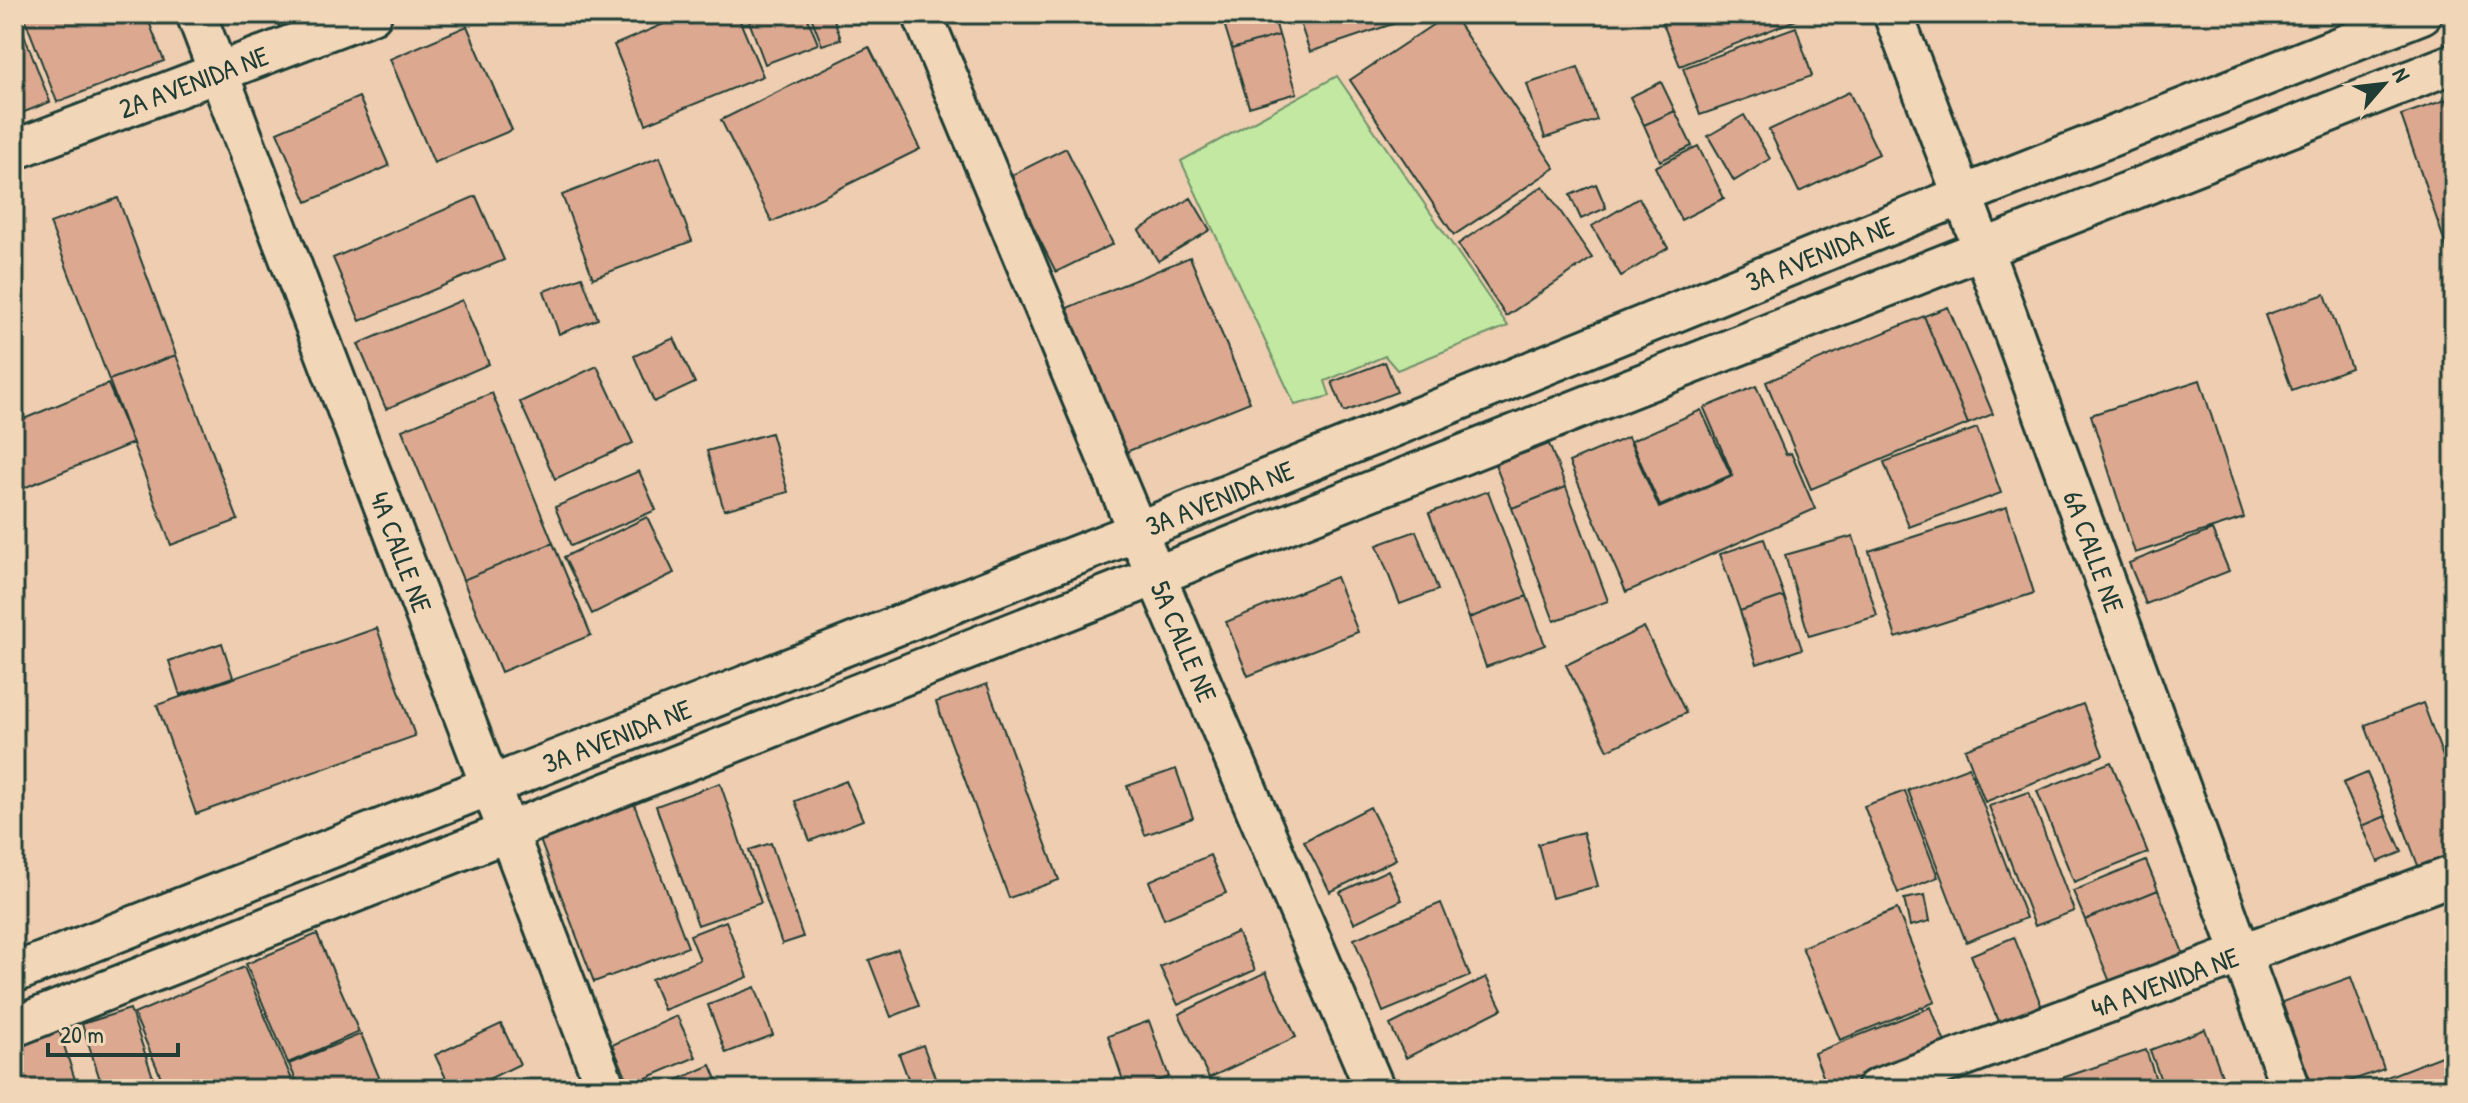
<svg xmlns="http://www.w3.org/2000/svg" width="2468" height="1103" font-family="'Patrick Hand',sans-serif">
<rect width="100%" height="100%" fill="#eecdb0"/>
<filter id="ink" filterUnits="userSpaceOnUse"><feTurbulence type="fractalNoise" baseFrequency=".0125" numOctaves="2"/><feDisplacementMap in="SourceGraphic" scale="16" xChannelSelector="R" yChannelSelector="G"/><feConvolveMatrix kernelMatrix="1 2 1 2 8 2 1 2 1" color-interpolation-filters="sRGB"/></filter>
<g filter="url(#ink)">
<path fill="#c2e8a2" stroke="#70926b" stroke-width="2" d="M1337,76L1508,326L1397,370L1385,356L1325,381L1330,396L1295,405L1181,161Z"/>
<path fill="#dca890" stroke="#1f3d34" stroke-width="2" d="M23,14H146L164,61L57,102Z
M274,14H334L282,34Z
M687,14H737L763,76L646,124L614,45Z
M766,14H806L818,44L765,64L749,21Z
M810,14H832L841,39L822,45Z
M1221,14H1273L1279,35L1232,49Z
M1297,14H1422L1310,52Z
M1449,14H1452L1555,168L1454,235L1350,80Z
M1659,14H1811L1680,66Z
M467,26L512,130L434,163L390,59Z
M1796,27L1812,76L1700,115L1683,68Z
M23,32L50,102L14,116V35Z
M1279,35L1297,93L1249,107L1232,49Z
M869,47L920,149L772,222L721,120Z
M1578,67L1597,120L1545,138L1527,84Z
M1661,82L1675,111L1644,125L1630,97Z
M1849,92L1879,154L1799,192L1769,130Z
M359,97L389,166L307,202L277,132Z
M2454,97V269L2401,115Z
M1675,111L1692,146L1660,161L1644,125Z
M1744,115L1770,159L1734,181L1708,136Z
M1698,146L1724,198L1681,220L1655,167Z
M1066,148L1113,244L1056,272L1008,177Z
M660,157L692,241L593,278L562,195Z
M1596,184L1606,208L1581,219L1570,195Z
M1543,186L1592,258L1506,316L1458,244Z
M476,196L504,260L360,321L333,258Z
M118,198L176,355L109,380L50,223Z
M1191,198L1210,230L1158,261L1139,230Z
M1639,198L1668,248L1621,276L1592,226Z
M1190,257L1250,402L1126,452L1067,308Z
M582,277L598,319L559,334L544,291Z
M2325,294L2351,368L2292,390L2265,315Z
M462,300L489,364L386,409L358,344Z
M1948,307L1993,414L1968,424L1924,316Z
M1924,316L1968,424L1811,489L1766,382Z
M674,338L695,383L654,402L634,356Z
M176,355L238,520L171,545L109,380Z
M1385,362L1397,392L1344,412L1332,382Z
M597,366L633,443L555,479L520,402Z
M2200,380L2244,518L2135,553L2091,415Z
M108,384L133,443L14,492V423Z
M1756,386L1786,455L1791,453L1815,509L1626,592L1569,462L1628,437L1659,508L1733,476L1704,408Z
M492,393L553,543L463,580L402,430Z
M1701,410L1731,475L1660,506L1631,441Z
M1977,428L2001,493L1909,527L1884,462Z
M771,433L788,492L724,510L707,451Z
M1549,444L1566,487L1512,508L1495,464Z
M639,471L656,510L571,546L555,507Z
M1566,487L1608,601L1554,621L1512,508Z
M1488,491L1527,596L1469,618L1429,513Z
M2007,507L2034,593L1896,638L1869,551Z
M647,517L674,573L592,614L564,557Z
M2212,530L2229,571L2146,604L2129,563Z
M1416,531L1438,590L1400,604L1377,545Z
M1853,536L1877,616L1809,636L1785,555Z
M1764,539L1784,596L1740,611L1720,554Z
M553,543L591,635L501,672L463,580Z
M1336,577L1358,632L1248,676L1226,622Z
M1527,596L1545,645L1486,667L1469,618Z
M1784,596L1802,649L1757,664L1740,611Z
M1644,627L1686,713L1608,750L1566,665Z
M377,628L415,736L196,814L157,705Z
M222,643L233,677L180,695L169,661Z
M987,684L1059,880L1009,898L936,702Z
M2423,703L2454,786V864L2422,876L2365,725Z
M2083,704L2103,755L1985,802L1965,749Z
M2111,762L2148,853L2074,882L2037,791Z
M1969,767L2026,918L1966,942L1908,790Z
M1176,769L1193,818L1145,835L1127,786Z
M2367,773L2386,816L2362,826L2343,783Z
M846,781L863,820L810,841L795,801Z
M720,783L761,903L698,925L656,806Z
M1905,791L1938,877L1898,893L1864,806Z
M2029,792L2074,911L2035,926L1989,806Z
M631,796L688,947L594,982L537,832Z
M1370,807L1396,859L1330,892L1304,841Z
M2386,816L2402,852L2378,862L2362,826Z
M1583,832L1598,886L1552,898L1538,844Z
M771,843L803,937L782,944L749,850Z
M1210,855L1226,893L1164,919L1149,881Z
M2146,861L2158,890L2085,920L2073,891Z
M1388,870L1402,900L1354,923L1340,892Z
M2158,890L2185,958L2112,987L2085,920Z
M1925,895L1930,921L1910,926L1904,899Z
M1441,903L1470,976L1383,1012L1354,939Z
M1897,909L1935,1002L1840,1040L1802,947Z
M726,921L748,977L664,1010L651,979L700,960L690,935Z
M1237,932L1255,970L1178,1005L1160,967Z
M317,934L359,1032L288,1063L246,964Z
M2014,937L2046,1017L2002,1031L1971,955Z
M898,949L919,1006L891,1017L869,960Z
M244,967L296,1089H166L134,1014Z
M1266,972L1296,1037L1209,1078L1179,1014Z
M1486,977L1502,1009L1406,1058L1390,1025Z
M2351,977L2384,1069L2328,1089H2313L2282,1002Z
M755,987L773,1035L726,1053L708,1005Z
M1931,1007L1950,1056L1866,1089H1828L1814,1053Z
M130,1009L157,1089H103L82,1024Z
M677,1016L696,1057L630,1085L612,1045Z
M1149,1021L1169,1077L1134,1089H1126L1108,1036Z
M501,1024L520,1064L468,1089H451L435,1055Z
M2205,1029L2227,1089H2164L2150,1050Z
M59,1030L78,1089H14V1045Z
M361,1034L384,1089H300L289,1064Z
M923,1045L937,1083L921,1089H912L899,1054Z
M2146,1050L2159,1089H2029Z
M2454,1051V1089H2362L2361,1087Z
M711,1065L721,1089H657Z"/>
<g fill="none" stroke-linecap="round" stroke-linejoin="round">
<g stroke="#1f3d34" stroke-width="44">
<g id="minor">
<path id="s1" d="M196,14L606,1089"/>
<path id="s2" d="M922,14L1156,576L1375,1089"/>
<path id="s3" d="M1893,14L1983,249L2291,1089"/>
<path id="s4" d="M14,150L372,14"/>
<path id="s5" d="M14,973L1138,531L1961,196L2422,14"/>
<path d="M14,1027L2454,63"/>
<path id="s6" d="M1876,1089L2454,875"/>
</g>
</g>
<use href="#minor" stroke="#f2d6b8" stroke-width="38"/>
</g>
</g>
<g text-anchor="middle" stroke-width="8" stroke-linejoin="round" paint-order="stroke">
<g font-size="28" fill="#1f3d34" stroke="#f2d6b8">
<text dy="10" stroke="none"><textPath href="#s4" startOffset="192">2A AVENIDA NE</textPath></text>
<text dy="10" stroke="none"><textPath href="#s5" startOffset="1944">3A AVENIDA NE</textPath></text>
<text dy="10" stroke="none"><textPath href="#s5" startOffset="1296">3A AVENIDA NE</textPath></text>
<text dy="10" stroke="none"><textPath href="#s3" startOffset="574">6A CALLE NE</textPath></text>
<text dy="10" stroke="none"><textPath href="#s1" startOffset="576">4A CALLE NE</textPath></text>
<text dy="10" stroke="none"><textPath href="#s2" startOffset="680">5A CALLE NE</textPath></text>
<text dy="10" stroke="none"><textPath href="#s5" startOffset="648">3A AVENIDA NE</textPath></text>
<text dy="10" stroke="none"><textPath href="#s6" startOffset="308">4A AVENIDA NE</textPath></text>
</g>
</g>
<rect width="2468" height="1103" fill="none" stroke="#f2d6b8" stroke-width="48"/>
<rect x="24" y="24" width="2420" height="1055" fill="none" stroke="#1f3d34" stroke-width="3" filter="url(#ink)"/>
<g transform="translate(2384 84) rotate(62)" stroke="#f2d6b8" stroke-width="6" paint-order="stroke">
<path d="M0-6L14 30L0 20L-14 30Z" fill="#1f3d34"/>
<text y="-12" font-size="22" font-weight="bold" text-anchor="middle" fill="#1f3d34">N</text>
</g>
<path d="M48 1043v12h130v-12" fill="none" stroke="#1f3d34" stroke-width="4"/>
<text x="60" y="1043" font-size="24" fill="#1f3d34" stroke="#f2d6b8" stroke-width="6" paint-order="stroke">20 m</text>
</svg>
